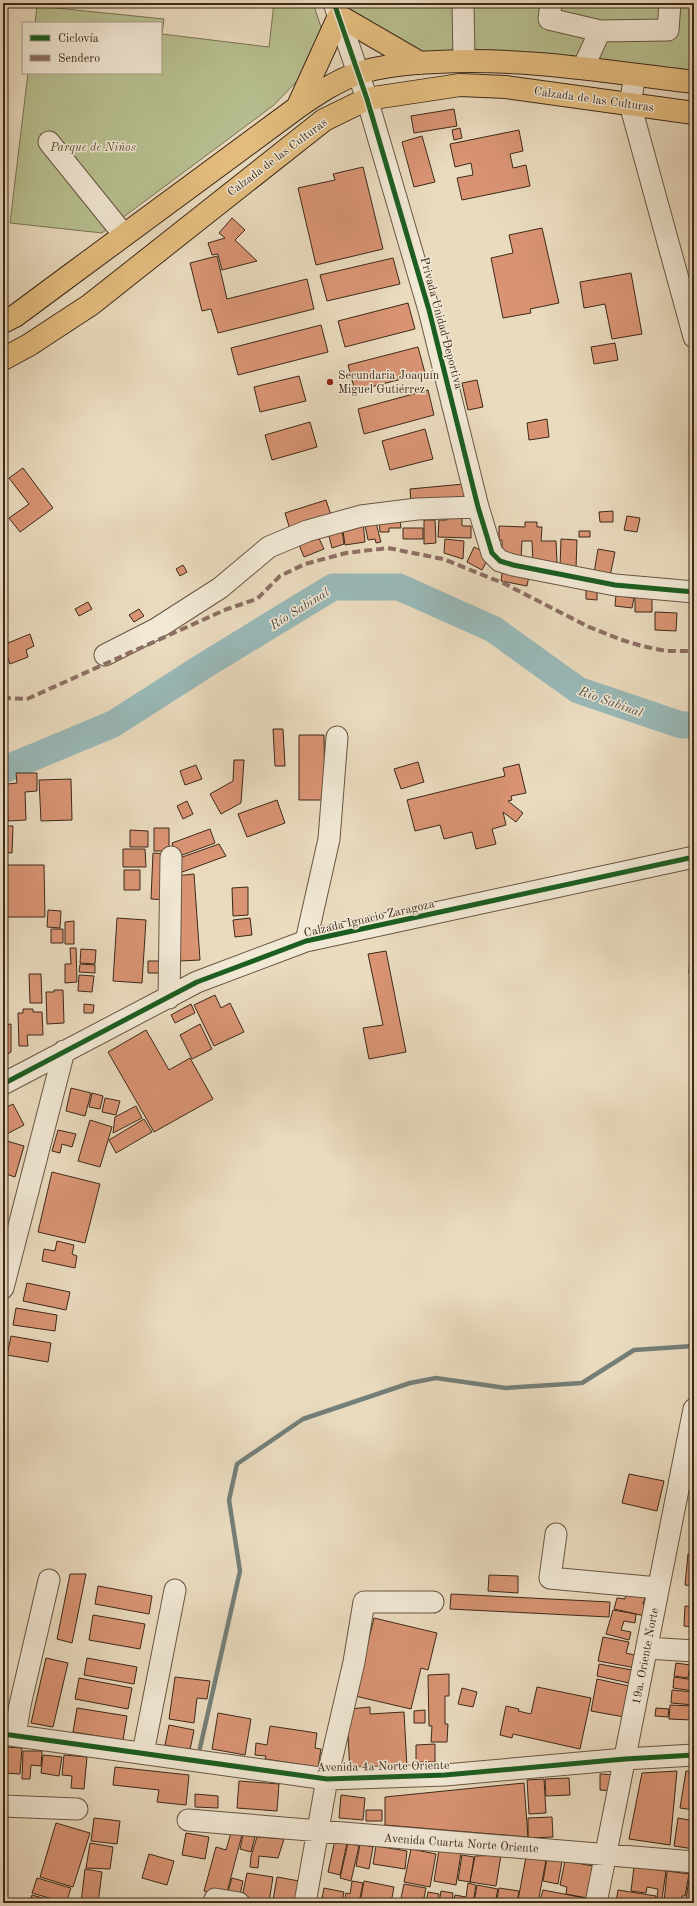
<svg xmlns="http://www.w3.org/2000/svg" width="697" height="1906" font-family="'Old Standard TT',serif">
<rect width="100%" height="100%" fill="#eadbbf"/>
<filter id="stains"><feTurbulence type="fractalNoise" baseFrequency=".005" numOctaves="4"/><feColorMatrix values="0 0 0 0 .2 0 0 0 0 .09 0 0 0 0 .02 0 0 0 .5 -.17"/></filter>
<radialGradient id="worn" r=".72"><stop offset=".6" stop-color="#630" stop-opacity="0"/><stop offset="1" stop-color="#630" stop-opacity=".3"/></radialGradient>
<path fill="#b8c091" stroke="#7a7454" d="M274,3H313L323,33L299,79L274,105L102,233L10,223L28,73H161V23H35L37,6L164,19L162,34L269,47Z
M344,3H694V74L416,52L345,8Z"/>
<g fill="none" stroke-linecap="round" stroke-linejoin="round">
<path stroke="#747f78" stroke-width="4.5" d="M200,1748L240,1571L229,1500L237,1464L303,1419L410,1383L436,1378L506,1388L582,1383L634,1350L694,1346"/>
<path stroke="#99b9b8" stroke-width="27" d="M3,770L113,724L210,662L333,587H399L493,629L578,690L681,725H694"/>
</g>
<path fill="#d99474" stroke="#3d2918" d="M454,109L457,126L414,133L411,116Z
M460,128L462,138L454,140L452,130Z
M519,130L523,151L510,154L513,168L526,165L530,186L462,200L457,178L473,175L471,163L455,167L450,144Z
M422,136L435,182L414,187L402,142Z
M363,167L383,249L316,265L298,188L335,180L333,174Z
M232,218L245,230L235,240L257,261L222,270L218,254L212,255L208,243L225,238L219,233Z
M542,228L559,303L530,309L531,313L503,318L491,258L513,253L509,235Z
M217,256L227,299L307,279L314,309L218,333L211,309L202,311L190,263Z
M393,258L400,284L327,301L320,275Z
M631,273L642,334L612,339L605,304L584,308L580,282Z
M408,303L415,329L345,347L338,321Z
M321,325L328,352L238,375L231,348Z
M615,343L618,360L594,364L591,347Z
M418,347L425,373L355,391L348,365Z
M299,376L306,401L260,412L254,387Z
M477,380L483,407L468,410L462,383Z
M428,390L434,415L364,434L358,409Z
M547,419L549,437L529,440L527,423Z
M310,422L317,447L272,460L265,435Z
M425,429L433,459L390,470L382,441Z
M23,468L53,508L20,532L9,518L29,504L9,478Z
M464,484L466,496L411,502L410,489Z
M326,500L333,521L291,533L285,513Z
M613,511V522H600L599,512Z
M627,516L640,518L637,532L624,530Z
M447,517L462,518V526H471V538L438,537L439,520H447Z
M379,519L400,520L401,528H389V532H380Z
M424,520H435L436,543L424,544Z
M363,522L365,542L345,545L342,524Z
M525,522H537V527H542L541,541H556L557,563H533L532,541H522L521,559H502V540H499V526L525,527Z
M376,523L381,542L376,543L375,539L368,540L365,525Z
M341,524L344,544L332,548L327,528Z
M403,528H423V539H403Z
M579,531H590V537H579Z
M316,532L324,549L304,557L297,540Z
M445,539L464,541L463,559L444,553Z
M561,539L577,540L576,568L560,567Z
M474,547L490,555L482,570L467,562Z
M598,549L615,552L610,576L594,573Z
M183,565L187,572L180,576L176,569Z
M503,567L530,571L527,586L501,581Z
M586,585H597V600L586,599Z
M635,589H652V612H635Z
M616,595L634,598L632,608L615,606Z
M88,602L92,609L79,616L75,609Z
M139,609L144,616L134,622L129,615Z
M655,612L677,613L676,631L655,630Z
M30,634L34,646L26,650L28,657L10,664L3,645Z
M273,729H283L285,766H275Z
M299,735H324L325,800H299Z
M234,760H244L241,803L221,814L210,794L233,781Z
M418,762L424,782L401,789L394,769Z
M519,764L526,793L511,796L512,800L508,801L523,813L516,822L503,812L506,825L492,829L496,844L476,849L472,832L444,839L440,825L415,831L407,800L505,776L503,768Z
M196,765L202,779L185,785L180,771Z
M16,773H37V791L25,792L26,820L8,821L7,784L17,783Z
M71,779L72,820L41,821L39,780Z
M277,800L285,823L247,837L238,814Z
M187,801L193,814L183,819L177,806Z
M3,826H13L12,853L3,852Z
M154,828H169V851H154Z
M210,829L215,843L177,857L172,843Z
M130,830L148,831V847H130Z
M219,844L226,856L174,875V860Z
M123,849H145L146,867H123Z
M153,853L169,854L167,900L151,899Z
M6,865H44L45,917H3V885H6Z
M124,870H140V890H124Z
M194,874L200,960L180,961L175,876Z
M248,887V915L233,916L232,888Z
M692,893H694V972L689,974Z
M48,910L61,911L60,928L47,927Z
M117,918L146,920L142,983L113,981Z
M250,918L252,935L235,937L233,920Z
M74,921V944H65V922Z
M51,929H63V943H51Z
M70,948H76L77,982L65,983V964H71Z
M81,949L96,950L95,964L80,963Z
M386,951L406,1052L369,1059L363,1028L383,1025L368,954Z
M148,961H160V973H148Z
M80,964L95,965V973L79,972Z
M29,974H41L42,1003H30Z
M79,975L94,976L92,992L78,991Z
M54,990H63L64,1023L47,1024L46,992H54Z
M215,995L221,1008L230,1003L244,1032L214,1046L194,1005Z
M84,1004L94,1005L93,1013H84Z
M191,1004L195,1013L175,1023L171,1015Z
M23,1009H33V1012H42L43,1035H27L28,1046H19L18,1013H23Z
M11,1024V1052L3,1057L4,1025Z
M200,1024L212,1049L192,1059L180,1035Z
M146,1030L169,1070L190,1058L213,1099L154,1132L108,1052Z
M71,1088L91,1093L85,1116L66,1111Z
M92,1093L103,1096L100,1109L89,1107Z
M105,1098L120,1101L116,1115L102,1112Z
M13,1104L24,1125L3,1136V1109Z
M136,1106L142,1118L113,1133L115,1117Z
M144,1119L152,1132L116,1153L109,1140Z
M90,1120L112,1127L100,1167L78,1161Z
M58,1130L76,1134L72,1147L62,1144L60,1153L52,1151Z
M7,1141L24,1146L15,1177L3,1173V1157Z
M52,1172L100,1184L85,1243L38,1232Z
M3,1228H7L3,1259Z
M57,1241L74,1245L72,1254L77,1256L75,1268L42,1261L44,1249L55,1251Z
M27,1283L70,1292L66,1310L23,1301Z
M16,1308L57,1315L55,1331L13,1325Z
M11,1336L51,1343L48,1362L7,1355Z
M629,1474L664,1481L657,1511L622,1503Z
M693,1538H694V1553L692,1552Z
M688,1554L694,1555V1586L685,1585Z
M70,1574H86L72,1643L57,1639Z
M489,1575L518,1576V1593L488,1591Z
M98,1586L152,1596L149,1614L95,1604Z
M626,1593L645,1597L643,1604L651,1605L649,1617L614,1609L617,1598L625,1599Z
M451,1594L610,1602L609,1617L450,1609Z
M685,1606L694,1607V1627L684,1626Z
M613,1610L636,1614L635,1623L624,1621L621,1630L631,1632L629,1640L606,1634Z
M93,1615L145,1624L140,1649L89,1640Z
M374,1618L437,1633L428,1670L421,1668L411,1709L355,1696Z
M603,1637L629,1642L626,1653L638,1656L636,1668L598,1661Z
M3,1651L8,1652L3,1675Z
M46,1658L68,1663L53,1727L31,1723Z
M87,1658L137,1667L134,1684L84,1675Z
M676,1663L690,1665L688,1678L674,1676Z
M599,1664L632,1670L629,1683L597,1676Z
M692,1664H694V1678H690Z
M449,1674V1696H445V1724H448L447,1742H431L432,1726H429L428,1675Z
M175,1677L210,1681L207,1699L197,1698L194,1723L169,1719Z
M674,1677L694,1680V1691L673,1688Z
M79,1678L132,1688L128,1709L75,1699Z
M597,1679L629,1686L630,1718L591,1711Z
M537,1687L591,1698L580,1749L513,1734L512,1738L500,1735L506,1706L519,1709L518,1711L531,1714Z
M462,1688L477,1692L473,1707L458,1704Z
M672,1690L694,1692V1705L671,1703Z
M670,1705L694,1706L692,1720L669,1719Z
M5,1707L14,1709L12,1718L3,1716Z
M370,1707V1714L404,1712L407,1768L350,1771L347,1718L350,1709Z
M77,1708L127,1716L123,1740L73,1732Z
M656,1708L669,1709L668,1717L655,1716Z
M425,1710V1723H414V1711Z
M218,1713L251,1719L245,1755L212,1749Z
M169,1725L194,1730L190,1750L165,1745Z
M270,1726L317,1733L315,1748L321,1749L318,1767L265,1759L266,1756L255,1755L256,1743L267,1745Z
M435,1744V1762H416V1745Z
M6,1747L22,1748L20,1774L4,1773Z
M23,1751H42L41,1766L31,1765L30,1779H22Z
M43,1755L62,1757L59,1776L41,1773Z
M64,1755L87,1757L84,1789L71,1788L72,1776L62,1775Z
M115,1767L189,1775L186,1805L157,1802L159,1790L113,1785Z
M677,1771L670,1845L629,1839L642,1773Z
M686,1771L694,1772V1810L680,1808Z
M600,1774L617,1775L616,1791L600,1790Z
M569,1778L570,1795L546,1796L545,1779Z
M544,1779L546,1813L529,1814L527,1780Z
M239,1781L279,1784L277,1811L237,1808Z
M524,1783L528,1837L385,1825V1797Z
M195,1794L218,1796V1808L195,1807Z
M341,1795L365,1798L363,1820L339,1818Z
M366,1810H382V1821H366Z
M552,1817L553,1837L528,1838V1818Z
M94,1818L120,1821L117,1844L91,1841Z
M678,1818L694,1821V1849L674,1846Z
M56,1823L90,1833L73,1887L40,1877Z
M186,1833L209,1837L205,1859L182,1855Z
M231,1833L242,1835L226,1896L204,1891L216,1847L226,1850Z
M243,1835L255,1837L251,1852L240,1849Z
M257,1837L284,1839L278,1858L259,1856L258,1868L250,1867L251,1856Z
M335,1840L347,1843L340,1875L328,1872Z
M90,1843L113,1847L110,1869L86,1868Z
M348,1843L359,1846L351,1881L340,1878Z
M360,1844L373,1847L369,1869L356,1866Z
M376,1846L407,1851L405,1869L373,1864Z
M411,1849L436,1854L430,1887L404,1882Z
M439,1850L461,1853L456,1885L434,1881Z
M149,1854L174,1861L167,1885L142,1878Z
M462,1855L474,1857L470,1882L458,1880Z
M501,1855L496,1886L470,1882L475,1856Z
M526,1857L546,1860L538,1903L518,1900Z
M547,1858L562,1861L558,1884L543,1881Z
M565,1861L593,1866L587,1898L566,1894L567,1887L560,1885Z
M634,1867L666,1871L662,1899L657,1898L658,1889L647,1887L646,1893L631,1891Z
M85,1869L102,1872L98,1903H81Z
M667,1871L689,1874L685,1896H682L681,1903H664Z
M247,1873L273,1877L269,1902L242,1897Z
M690,1873L694,1874V1903H684L685,1898L686,1899Z
M277,1877L299,1881L295,1903L273,1900Z
M37,1878L71,1888L66,1903L32,1893Z
M232,1878L243,1881L240,1895L228,1892Z
M352,1881L363,1883L359,1903H344L346,1893L350,1894Z
M364,1881L394,1887L391,1903H360Z
M468,1883L476,1885L473,1903H453L455,1895L466,1897Z
M404,1884L426,1888L423,1903H400Z
M477,1885L498,1889L495,1903H474Z
M324,1888L344,1892L342,1903H321Z
M499,1888L519,1891L517,1903H496Z
M543,1890L590,1899L589,1903L540,1901Z
M618,1890L656,1896L655,1903L616,1902Z
M441,1891L453,1893L452,1903H439Z
M428,1892L439,1894L438,1903H426Z
M32,1895L60,1903H29Z"/>
<g fill="none" stroke-linecap="round" stroke-linejoin="round">
<g stroke="#685642" stroke-width="23">
<path id="minor" d="M334,3L367,99L429,310L478,507L492,553L500,561L513,565L615,585L694,592
M463,3L464,60
M551,3L549,19L600,31L668,30L670,3
M583,68L600,31
M635,75L630,104L694,337
M49,142L124,235
M105,655L156,629L220,588L269,547L307,531L361,516L417,509L478,507
M306,941L329,839L337,737
M169,998L171,857
M3,1084L197,982L306,941L694,857
M3,1288L64,1051
M556,1534L550,1578L658,1588
M647,1648L694,1651
M3,1734L327,1779L445,1775L625,1759L694,1755
M15,1736L20,1705L49,1580
M143,1753L175,1590
M3,1806L77,1809
M188,1820L694,1862
M215,1899L239,1903
M305,1903L327,1779L354,1662L364,1602H433
M596,1903L694,1409"/>
</g>
<g stroke="#3d2918" stroke-width="24">
<path id="major" d="M298,106L339,16L420,63
M3,322L15,316L69,276L298,107C317,94 336,81 359,73C384,65 411,63 437,62C523,57 608,72 694,82
M3,359L29,345L90,305L324,120L367,99L460,85L506,87L694,113"/>
</g>
<use href="#minor" stroke="#f1e8d5" stroke-width="21"/>
<use href="#major" stroke="#e5be80" stroke-width="22"/>
<path stroke="#8d6e63" stroke-width="4" stroke-dasharray="8 4" stroke-linecap="butt" d="M3,698L27,699L227,609L257,599L280,576L305,564L346,553L388,548L443,559L503,583L589,627L622,640L642,646L666,651H694"/>
<g stroke="#f1e8d5" stroke-width="8">
<path id="cycleway" d="M334,3L367,99L429,310L478,507L492,553L500,561L513,565L615,585L694,592
M3,1084L197,982L306,941L694,857
M3,1734L327,1779L445,1775L625,1759L694,1755"/>
</g>
<use href="#cycleway" stroke="#1b5e20" stroke-width="5"/>
</g>
<circle fill="#8f2418" stroke="#f1e8d5" stroke-width="1.5" cx="330" cy="382" r="4"/>
<g text-anchor="middle" stroke-width="3" stroke-linejoin="round" paint-order="stroke">
<g font-size="12" fill="#3d2918" stroke="#f1e8d5">
<text transform="translate(594 99) rotate(8)" y="4">Calzada de las Culturas</text>
<text transform="translate(277 157) rotate(-37)" y="4">Calzada de las Culturas</text>
<text transform="translate(442 323) rotate(75)" y="4">Privada Unidad Deportiva</text>
<text transform="translate(369 918) rotate(-13)" y="4">Calzada Ignacio Zaragoza</text>
<text transform="translate(645 1656) rotate(-79)" y="4">19a. Oriente Norte</text>
<text transform="translate(383 1766) rotate(-1)" y="4">Avenida 4a Norte Oriente</text>
<text transform="translate(461 1843) rotate(4)" y="4">Avenida Cuarta Norte Oriente</text>
</g>
<g font-size="12" font-style="italic" fill="#5c4f36" stroke="#f1e8d5">
<text x="93" y="151">Parque de Niños</text>
</g>
<g font-size="12" fill="#3d2918" stroke="#f1e8d5" text-anchor="start">
<text x="338" y="379">Secundaria Joaquín<tspan x="338" dy="14">Miguel Gutiérrez</tspan></text>
</g>
<g font-size="13" font-style="italic" fill="#544d40" stroke="#f1e8d5">
<text transform="translate(299 608) rotate(-32)" y="5">Río Sabinal</text>
<text transform="translate(611 701) rotate(20)" y="5">Río Sabinal</text>
</g>
</g>
<rect width="697" height="1906" fill="none" stroke="#eadbbf" stroke-width="16"/>
<rect x="4" y="4" width="689" height="1898" fill="none" stroke="#3d2918" stroke-width="2"/>
<rect x="8" y="8" width="681" height="1890" fill="none" stroke="#3d2918"/>
<rect x="22" y="22" width="140" height="52" fill="#f1e8d5" stroke="#a99c89"/>
<rect x="30" y="35" width="20" height="6" fill="#1b5e20" stroke="#a99c89"/>
<text x="58" y="42" font-size="12" fill="#3d2918">Ciclovía</text>
<rect x="30" y="55" width="20" height="6" fill="#8d6e63" stroke="#a99c89"/>
<text x="58" y="62" font-size="12" fill="#3d2918">Sendero</text>
<rect width="100%" height="100%" filter="url(#stains)"/>
<rect width="100%" height="100%" fill="url(#worn)"/>
</svg>
